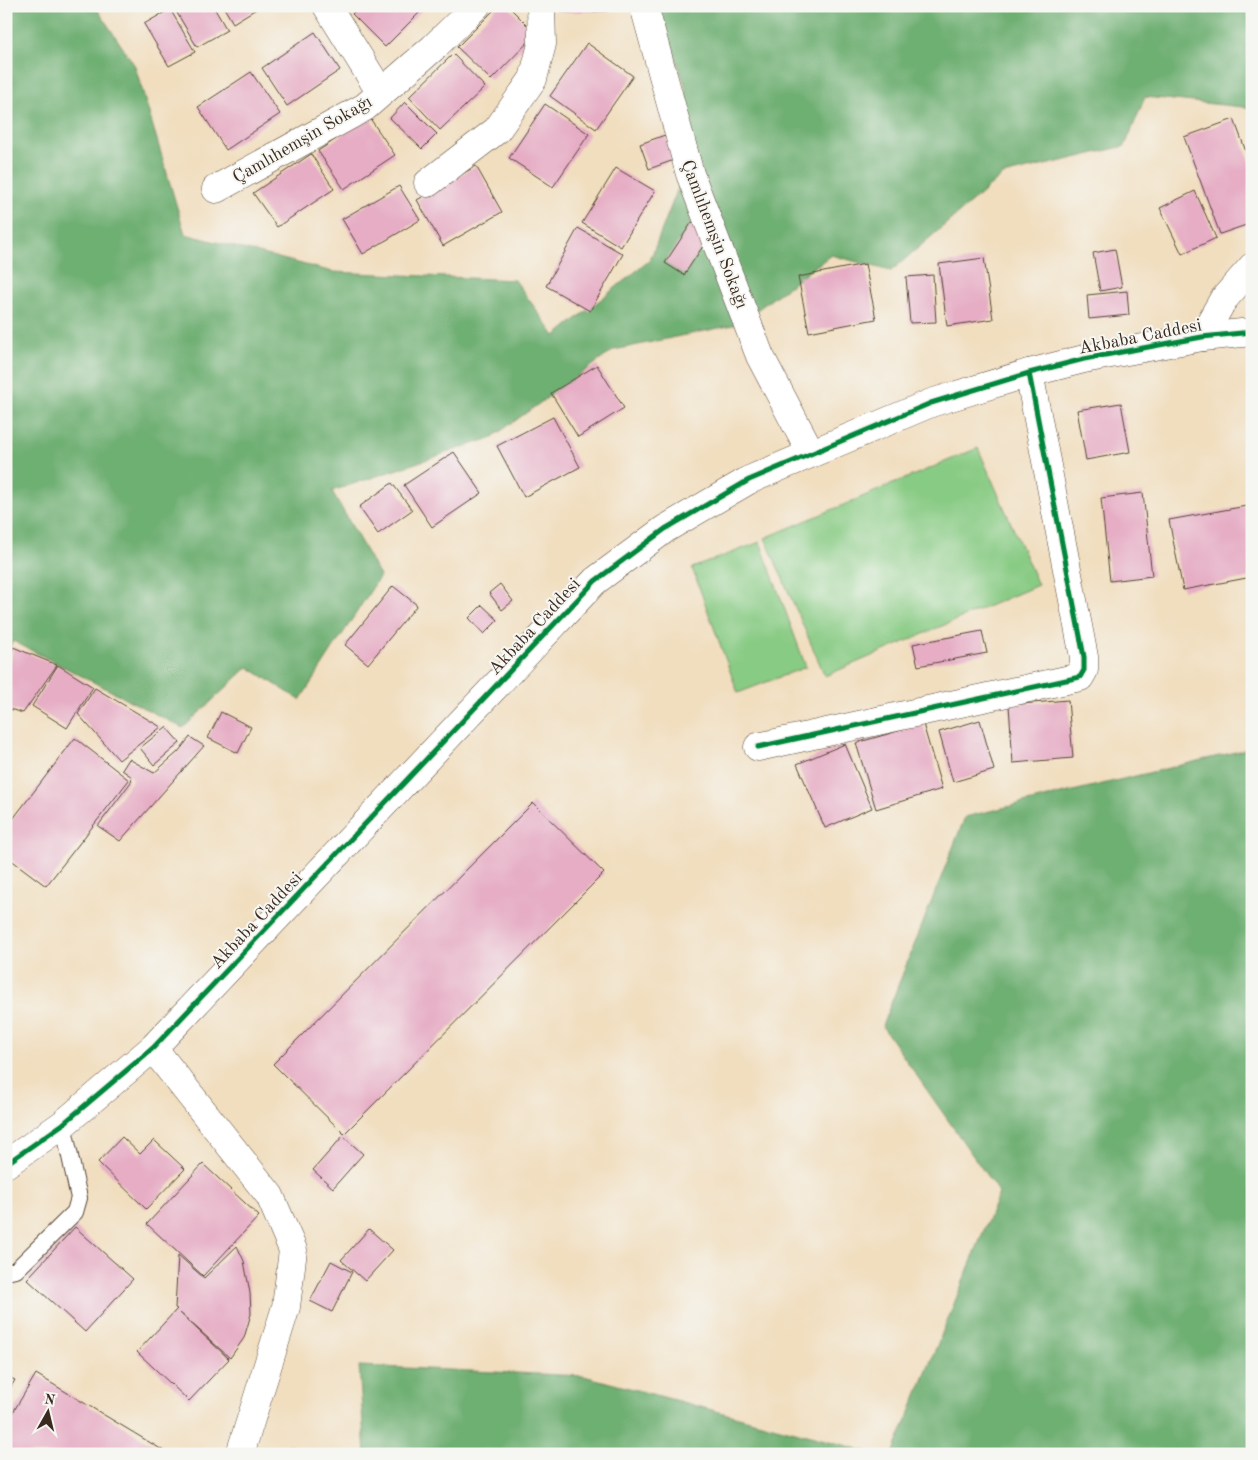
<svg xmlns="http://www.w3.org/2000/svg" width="1258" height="1460" font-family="'Old Standard TT',serif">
<rect width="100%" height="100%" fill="#f6f6f2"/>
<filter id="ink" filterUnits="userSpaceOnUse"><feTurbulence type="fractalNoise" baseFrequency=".02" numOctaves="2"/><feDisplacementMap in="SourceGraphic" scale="10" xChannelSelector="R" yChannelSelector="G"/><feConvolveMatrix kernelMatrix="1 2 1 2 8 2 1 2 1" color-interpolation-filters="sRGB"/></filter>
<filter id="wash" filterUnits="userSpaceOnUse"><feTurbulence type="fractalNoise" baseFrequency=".0096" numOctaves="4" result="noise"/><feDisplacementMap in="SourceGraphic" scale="20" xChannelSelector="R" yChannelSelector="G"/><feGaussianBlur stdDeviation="1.12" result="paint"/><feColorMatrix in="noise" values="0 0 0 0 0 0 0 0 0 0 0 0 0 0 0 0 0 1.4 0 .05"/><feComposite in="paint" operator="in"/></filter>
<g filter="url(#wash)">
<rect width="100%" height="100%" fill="#f1debf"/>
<path fill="#88cb84" stroke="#627a51" d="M978,448L1038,585L825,676L765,538Z
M760,542L806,667L738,693L692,568Z"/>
<path fill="#6eaf72" stroke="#546c48" d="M6,6H95L135,66L185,234L333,272L515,280L555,336L650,260L691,155L685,85L657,6H1252V108L1145,97L1125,146L1003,175L891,271L831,255L738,324L614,350L491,438L332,491L380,576L300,700L248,667L183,728L13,641L6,653Z
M1252,748V1454H893L999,1193L882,1026L965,817Z
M359,1366L584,1376L878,1454H365Z"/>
<g id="blocks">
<path fill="#e6adc5" d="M173,6H213L227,30L197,47Z
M223,6H261L233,23Z
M360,6H426L385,47L352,14Z
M498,6H508L536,34L491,80L457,47Z
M562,6H606L607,11L562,12Z
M170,9L195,52L169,66L144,24Z
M315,32L340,70L287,106L262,68Z
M587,43L633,76L596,129L550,96Z
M453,54L485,87L440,130L409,97Z
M251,72L280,114L226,150L198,107Z
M405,102L437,134L422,149L390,118Z
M545,104L589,134L553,187L509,158Z
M369,117L395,155L344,189L318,151Z
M1234,119L1252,168V223L1220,234L1184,137Z
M665,135L674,160L649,169L640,144Z
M311,154L334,189L277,227L253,193Z
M476,166L502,212L443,246L417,200Z
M616,168L655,191L621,247L582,223Z
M399,186L420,220L363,254L342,219Z
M1195,191L1216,238L1182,254L1160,208Z
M692,222L711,234L684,275L665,263Z
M578,228L623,254L590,311L546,286Z
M1115,249L1122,287L1100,291L1093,253Z
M984,258L993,319L947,326L939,264Z
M865,264L876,319L809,332L798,277Z
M933,275L936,322L910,323L906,277Z
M1127,291L1129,315L1089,319L1087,295Z
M597,365L624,408L578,437L551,393Z
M1121,403L1130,452L1086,460L1077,410Z
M553,417L580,467L524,497L497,446Z
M454,452L482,493L432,527L404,485Z
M392,483L412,510L378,534L359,507Z
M1143,493L1152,576L1110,581L1101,498Z
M1252,505V577L1183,590L1169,520Z
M500,584L513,601L502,610L489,593Z
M393,586L417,605L368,664L345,645Z
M482,605L498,620L484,634L469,618Z
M982,631L987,653L918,666L913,644Z
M13,647L57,665L23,713L6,708V683Z
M58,665L93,687L67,728L32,706Z
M95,688L161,727L119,760L78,714Z
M1068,700L1073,758L1013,763L1009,705Z
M221,712L251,727L238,753L208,738Z
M980,720L994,770L953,782L939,732Z
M923,724L942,789L876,809L856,743Z
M166,727L180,743L154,765L140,748Z
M190,737L204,746L120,841L98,826L131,782L132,777L122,770L129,759L154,773L178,752Z
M75,738L129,780L46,886L6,856V828Z
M845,744L872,808L825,828L797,764Z
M533,803L604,873L344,1134L273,1064Z
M343,1136L363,1154L333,1188L313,1170Z
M122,1137L140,1154L154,1140L185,1169L146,1209L98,1162Z
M203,1164L259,1216L203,1276L147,1224Z
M75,1227L133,1279L85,1332L27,1279Z
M369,1229L393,1250L365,1281L341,1260Z
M237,1246L244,1261L250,1293L251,1314L244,1338L230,1358L180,1313L229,1359L189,1401L137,1352L177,1309L175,1308L178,1255L204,1278Z
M331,1261L352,1272L332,1312L310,1301Z
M36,1374L169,1454H6V1424Z
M6,1376L15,1380L6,1395Z
M289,1448L313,1453V1454H288Z"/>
</g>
</g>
<g filter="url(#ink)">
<use href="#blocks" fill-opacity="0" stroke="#564536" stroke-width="1"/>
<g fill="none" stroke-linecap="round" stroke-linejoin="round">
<g stroke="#564536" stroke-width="18">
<path id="service" d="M6,1272L16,1270L75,1212L79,1198L63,1124"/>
</g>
<g stroke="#564536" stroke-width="29">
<path id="minor" d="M327,6L381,93
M644,6L690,174L760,356L811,453
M428,183L497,130L533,79L542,44L541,6
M216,189L365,107L433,48L476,6
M1202,337L1223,300L1252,267
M758,747L1080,677L1084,670V657L1029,373
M153,1048L270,1196L293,1250L286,1307L240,1454"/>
</g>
<g stroke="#564536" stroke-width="29">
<path id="secondary" d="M6,1164L63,1124L153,1048L595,581L665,529L749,480L931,403L1029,373L1084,359L1202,337L1252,332"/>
</g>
<use href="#service" stroke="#fff" stroke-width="16"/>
<use href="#minor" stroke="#fff" stroke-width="28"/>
<use href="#secondary" stroke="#fff" stroke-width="28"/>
<g stroke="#f6f6f2" stroke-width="8">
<path id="cycleway" d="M758,747L1080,677L1084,670V657L1029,373
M6,1164L63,1124L153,1048L595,581L665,529L749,480L931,403L1029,373L1084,359L1202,337L1252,332"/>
</g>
<use href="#cycleway" stroke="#00873e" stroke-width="5"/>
</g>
</g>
<g text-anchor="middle" stroke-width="4" stroke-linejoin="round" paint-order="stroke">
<g font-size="18" fill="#3b2a1e" stroke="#f6f6f2">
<text transform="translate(302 139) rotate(-30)" y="6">Çamlıhemşin Sokağı</text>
<text transform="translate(715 234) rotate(69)" y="6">Çamlıhemşin Sokağı</text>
<text transform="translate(1140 336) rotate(-11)" y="6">Akbaba Caddesi</text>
<text transform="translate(534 626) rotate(-47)" y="6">Akbaba Caddesi</text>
<text transform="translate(256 920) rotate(-47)" y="6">Akbaba Caddesi</text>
</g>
</g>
<rect width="1258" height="1460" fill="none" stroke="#f6f6f2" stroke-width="25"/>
<g transform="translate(48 1412) rotate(8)" stroke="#f6f6f2" stroke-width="4" paint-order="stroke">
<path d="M0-4L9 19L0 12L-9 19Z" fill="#3b2a1e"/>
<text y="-8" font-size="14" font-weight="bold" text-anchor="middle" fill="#3b2a1e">N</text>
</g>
</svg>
